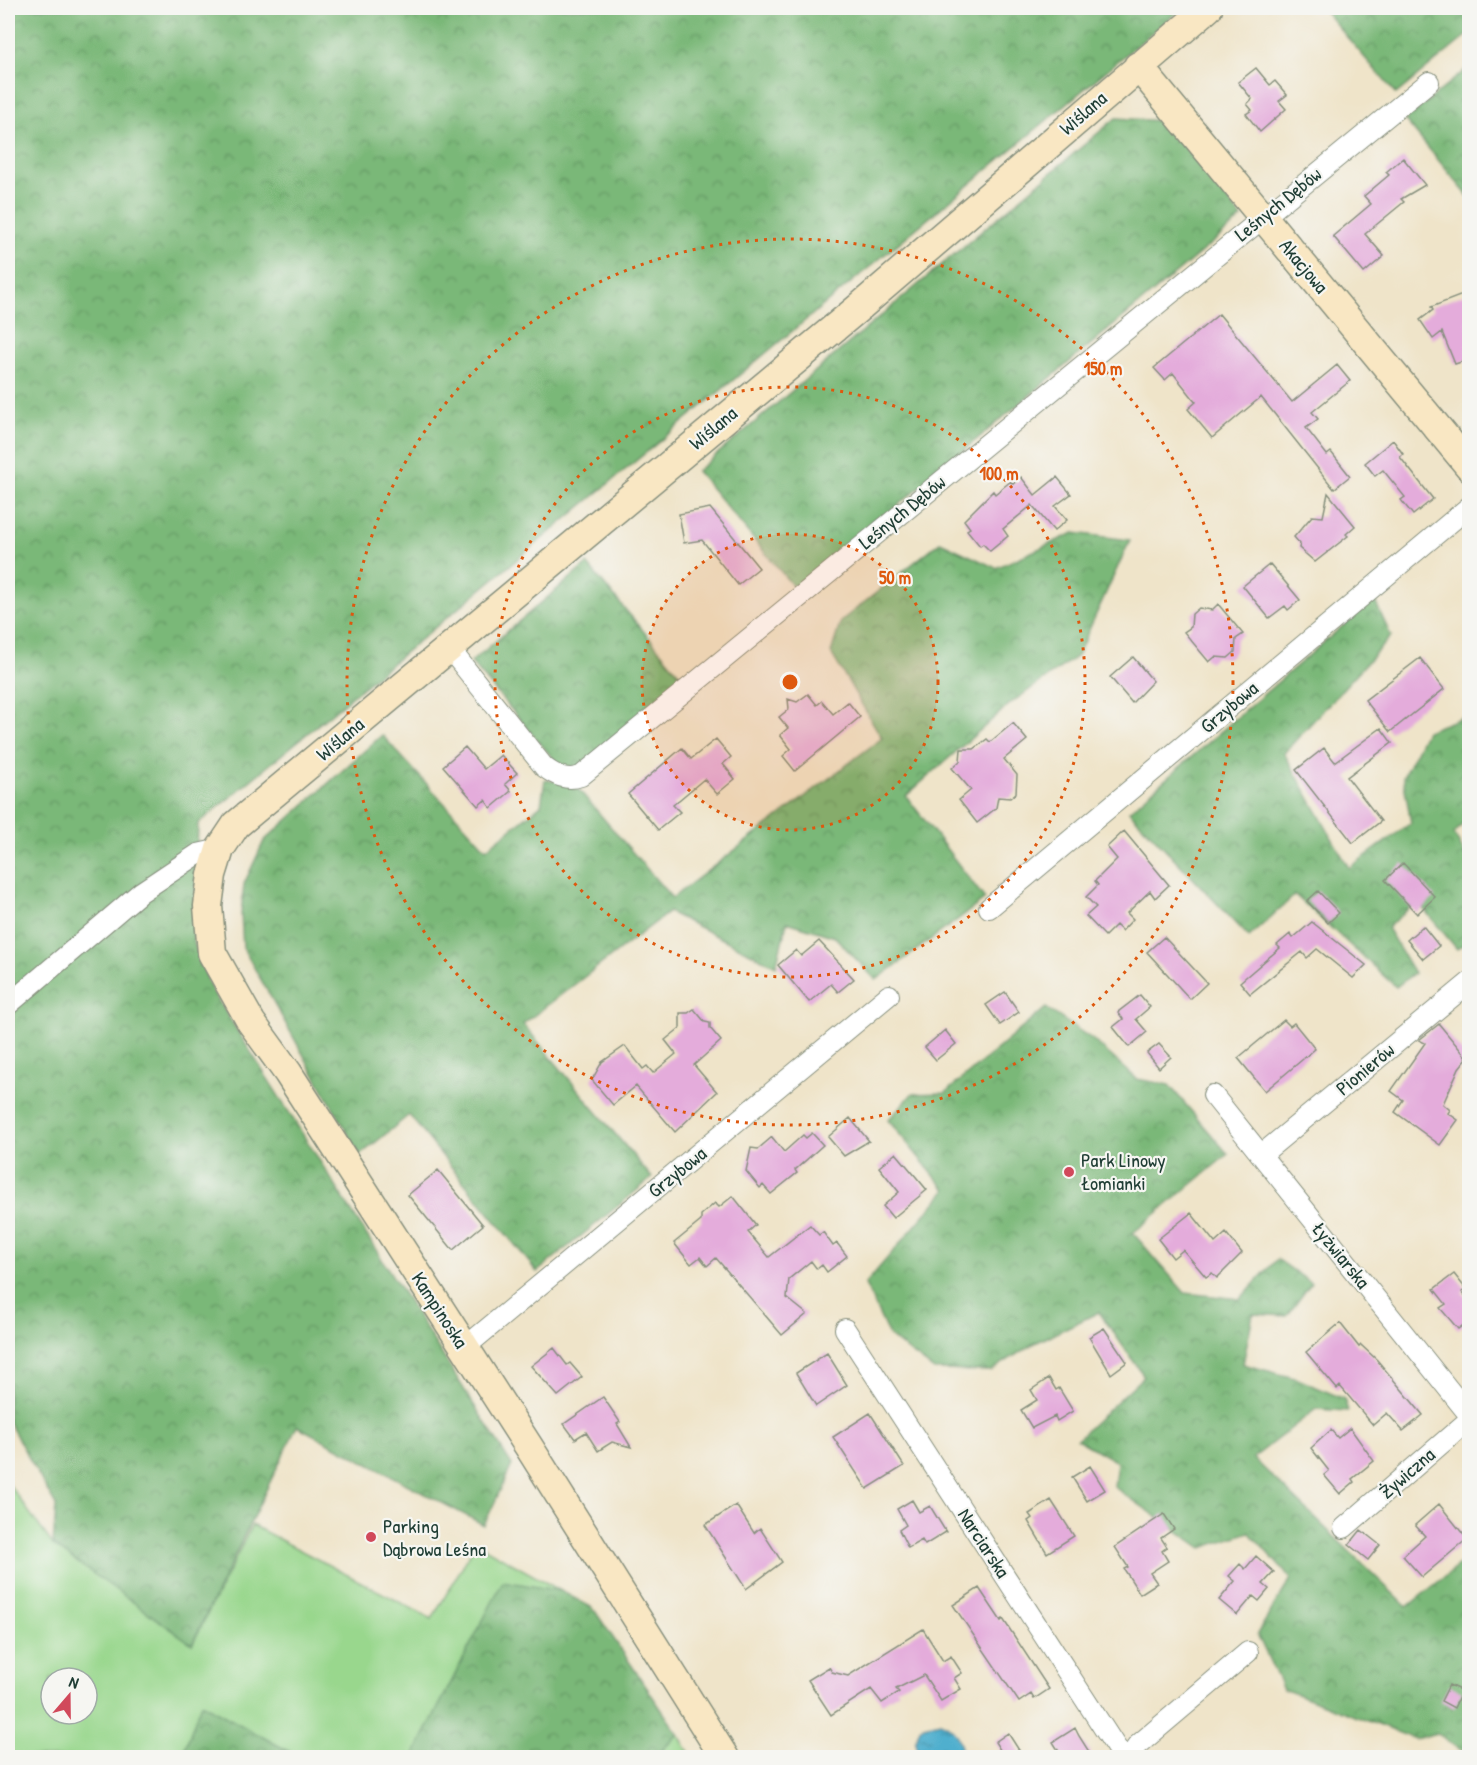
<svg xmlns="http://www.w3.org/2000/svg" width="1477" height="1765" font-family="'Patrick Hand',sans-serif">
<defs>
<pattern id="forest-crowns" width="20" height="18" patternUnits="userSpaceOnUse" patternTransform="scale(1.5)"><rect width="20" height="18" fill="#7ab878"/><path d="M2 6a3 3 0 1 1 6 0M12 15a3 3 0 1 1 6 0" fill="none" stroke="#639763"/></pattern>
<pattern id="water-ripples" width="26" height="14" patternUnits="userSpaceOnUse" patternTransform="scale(1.5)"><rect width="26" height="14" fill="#50afce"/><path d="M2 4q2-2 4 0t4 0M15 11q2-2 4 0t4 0" fill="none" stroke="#4290a8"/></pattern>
</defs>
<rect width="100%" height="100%" fill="#f6f6f2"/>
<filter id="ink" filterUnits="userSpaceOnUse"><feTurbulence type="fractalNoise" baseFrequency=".0167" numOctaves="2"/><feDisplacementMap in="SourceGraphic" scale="12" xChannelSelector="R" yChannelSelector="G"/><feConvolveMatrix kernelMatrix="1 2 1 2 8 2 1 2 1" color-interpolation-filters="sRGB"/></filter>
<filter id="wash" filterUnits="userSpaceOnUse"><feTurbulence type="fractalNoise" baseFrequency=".008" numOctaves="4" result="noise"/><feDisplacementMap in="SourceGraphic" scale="24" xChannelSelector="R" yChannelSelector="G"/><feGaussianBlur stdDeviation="1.35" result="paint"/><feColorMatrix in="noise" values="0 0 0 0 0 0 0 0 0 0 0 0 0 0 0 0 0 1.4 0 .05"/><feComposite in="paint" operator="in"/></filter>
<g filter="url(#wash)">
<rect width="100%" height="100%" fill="#efe4c9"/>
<path fill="#99d78d" stroke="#5c8a60" stroke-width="1.5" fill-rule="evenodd" d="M8,1483L53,1545L193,1643L252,1525L432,1619L476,1543L561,1591L503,1582L413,1757H299L201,1704L182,1757H8ZM51,1678H87V1714H51Z
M678,1734L692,1757L655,1758Z"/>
<path fill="url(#forest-crowns)" stroke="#4c7a56" stroke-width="1.5" d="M8,8H1182L198,824L193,940L211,989L512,1465L484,1525L297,1426L192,1644L53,1545L56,1506L8,1421Z
M1322,8H1469V34L1396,94Z
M1469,67V197L1405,120Z
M1116,118L1164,121L1242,218L796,590L697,471Z
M1074,533L1130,540L1077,656L1011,703L906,796L985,899L876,980L835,937L787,922L776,966L669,912L523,1024L652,1178L537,1272L409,1115L360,1155L243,948L241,914L244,884L264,841L382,735L486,849L541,805L545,780L561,782L579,790L672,898L882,738L831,653L841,621L940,542L996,568Z
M587,564L682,677L575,773L563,770L471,662Z
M1374,599L1391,636L1284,753L1349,868L1411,823L1403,777L1426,731L1466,716L1469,720V817L1454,834L1469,862V940L1457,949L1417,901L1387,928L1414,973L1396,987L1295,895L1249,937L1129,811Z
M1046,1008L1092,1039L1137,1079L1169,1085L1228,1154L1133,1233L1185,1293L1240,1299L1277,1259L1311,1283L1287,1316L1253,1314L1243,1364L1298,1379L1344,1399L1348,1411L1316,1409L1253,1458L1407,1607L1469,1557V1757L1437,1733L1415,1739L1283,1689L1257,1634L1291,1579L1249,1532L1202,1548L1114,1487L1117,1462L1077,1439L1144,1376L1099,1312L1031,1345L991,1371L934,1370L889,1336L865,1284L946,1190L888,1120L912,1094L945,1093Z
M503,1581L561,1591L593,1608L678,1734L655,1757H413Z
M201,1703L299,1757H182Z"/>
<path fill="url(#water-ripples)" stroke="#387681" stroke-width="1.5" d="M940,1722C957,1728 960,1741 963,1757H921C913,1746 915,1738 921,1727Z"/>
<g id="blocks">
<path fill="#e4acdb" d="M1256,68L1270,85L1275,81L1287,95L1279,101L1286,109L1260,132L1246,114L1252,110L1247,104L1252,99L1238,82Z
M1403,158L1425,185L1401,199L1404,202L1365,234L1384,256L1364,273L1333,236L1371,204L1364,196L1389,175L1386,172Z
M1470,292V359L1455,364L1442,332L1433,339L1420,320L1433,310L1431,307Z
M1219,314L1292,402L1337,365L1350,381L1312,412L1318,419L1306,428L1327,455L1331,452L1350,476L1334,489L1261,397L1212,438L1188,409L1196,402L1173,373L1165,380L1154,368Z
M1393,440L1403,454L1400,457L1433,499L1413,515L1401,500L1405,497L1383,470L1375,476L1365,463Z
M1021,477L1035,495L1057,477L1071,494L1055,506L1067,520L1054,531L1032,505L1003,529L1008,536L990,551L983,544L980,546L967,530L970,528L964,520L993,491L995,494L1011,481L1013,484Z
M1328,493L1355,526L1346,534L1348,536L1315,562L1299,548L1300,544L1294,537L1312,516L1323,517Z
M710,508L759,568L738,585L702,540L684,543L679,514Z
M1270,564L1300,600L1288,610L1285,606L1269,618L1243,586Z
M1218,604L1243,634L1236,639L1235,652L1228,658L1215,657L1209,662L1184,632L1191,627L1192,614L1199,608L1212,610Z
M1133,657L1153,681L1132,703L1110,677Z
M1420,658L1444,689L1390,732L1365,700Z
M808,694L817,705L822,701L833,714L848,702L860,717L795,771L783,756L791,749L780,735L788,728L779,717L789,709L788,699L797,702Z
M1013,723L1027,740L1004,759L1017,775L1016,793L1010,798L998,797L996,808L977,823L959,800L971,790L952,768L960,761L961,749H974L987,739L990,742Z
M1381,728L1392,743L1347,777L1381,821L1353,843L1296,770L1324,748L1335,762Z
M716,739L731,757L723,764L735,779L717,794L704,779L673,805L680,812L658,830L628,794L682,748L691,759Z
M465,747L484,769L501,755L517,773L505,784L511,791L491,808L485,800L478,806L443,766Z
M1124,831L1169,885L1155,898L1150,891L1127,913L1133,919L1122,931L1116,925L1105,936L1086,916L1096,907L1086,897L1098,885L1095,881L1117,859L1107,847Z
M1403,863L1435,897L1417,914L1385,880Z
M1318,891L1339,913L1328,923L1307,901Z
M1312,922L1366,965L1353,978L1317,949L1307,958L1302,952L1250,994L1240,982L1280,948L1277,945L1290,934L1293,938Z
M1423,926L1439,946L1423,959L1407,940Z
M1164,937L1207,983L1190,999L1147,952Z
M819,941L854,979L838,992L831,984L809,1002L778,965L796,950L801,956Z
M1005,992L1019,1012L1000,1025L986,1005Z
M1140,995L1150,1007L1136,1019L1147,1032L1129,1047L1113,1027L1123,1019L1118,1012Z
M694,1009L705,1022L710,1023V1028L721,1041L694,1065L717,1092L675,1132L636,1086L613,1105L592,1080L602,1062L625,1046L643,1069L647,1066L653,1073L676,1054L665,1040L680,1028V1013H688Z
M1284,1020L1290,1026L1294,1023L1315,1049L1265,1091L1238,1058Z
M1439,1024L1467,1058L1459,1068L1443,1104L1450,1110L1448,1113L1458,1120L1440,1145L1395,1112L1403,1100L1391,1091L1425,1043L1419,1040Z
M945,1030L956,1044L936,1060L925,1047Z
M1159,1044L1171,1057L1159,1068L1147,1053Z
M850,1118L869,1141L844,1156L828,1137Z
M812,1133L823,1145L795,1170L797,1173L771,1194L763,1185L760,1188L746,1171L751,1148L758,1149L772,1137L784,1152L803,1135L806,1138Z
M896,1153L927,1190L893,1218L883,1206L899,1192L879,1167Z
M438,1170L483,1225L453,1250L408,1195Z
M733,1196L756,1225L748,1232L769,1257L810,1225L819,1235L823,1232L833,1246L837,1243L847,1256L827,1272L822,1265L817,1269L811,1261L789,1279L787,1298L807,1314L782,1335L716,1258L707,1266L700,1257L691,1264L674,1243L701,1221V1215L715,1203L719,1207Z
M1191,1213L1215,1243L1226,1233L1242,1253L1217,1278L1212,1273L1206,1277L1183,1250L1173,1258L1158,1239Z
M1454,1274L1466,1289L1462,1292L1470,1301V1320L1458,1329L1440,1308L1446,1304L1434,1289Z
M1340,1323L1359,1347L1361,1345L1377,1360L1423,1415L1403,1431L1387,1413L1373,1425L1340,1386L1337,1389L1306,1352Z
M1104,1328L1127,1362L1111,1374L1089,1337Z
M554,1348L567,1365L570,1363L582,1377L558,1396L531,1366Z
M827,1353L847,1385L816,1406L796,1373Z
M1049,1378L1056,1390L1059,1388L1073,1411L1057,1421L1055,1416L1032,1428L1021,1410L1037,1400L1031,1390Z
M603,1397L620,1422L617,1424L631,1447L612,1442L598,1451L586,1432L575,1439L564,1424Z
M870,1413L904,1466L867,1489L833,1437Z
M1350,1428L1374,1461L1352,1479L1354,1482L1340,1494L1324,1475L1329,1471L1311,1448L1331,1430L1338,1438Z
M1090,1466L1105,1490L1087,1501L1072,1477Z
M912,1500L919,1512L930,1506L946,1532L925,1545L922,1540L908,1548L899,1530L906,1525L897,1509Z
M1051,1500L1074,1536L1047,1553L1028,1521L1032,1518L1029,1514Z
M1439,1504L1467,1539L1422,1577L1403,1556L1425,1536L1415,1525Z
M736,1505L754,1533L760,1528L782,1562L746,1589L705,1525Z
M1164,1514L1174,1529L1161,1538L1167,1547L1162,1551L1168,1561L1150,1573L1157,1583L1140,1594L1124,1569L1128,1567L1115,1547Z
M1361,1530L1380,1545L1368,1560L1349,1545Z
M1256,1556L1274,1572L1263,1584L1269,1589L1259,1601L1253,1596L1237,1615L1219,1600L1235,1581L1229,1576L1240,1564L1245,1569Z
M979,1588L1001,1621L1003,1619L1049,1689L1034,1699L1031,1694L1019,1702L953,1605Z
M923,1629L943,1661L951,1656L962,1673L954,1678L961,1689L941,1701L924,1675L896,1689L899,1692L882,1703L871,1689L831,1715L808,1680L829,1667L832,1672L848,1676Z
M1449,1685L1462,1691L1454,1708L1441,1701Z
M1075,1728L1079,1736L1093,1758H1063L1053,1742Z
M1008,1733L1024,1758H1005L995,1742Z"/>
</g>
</g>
<g filter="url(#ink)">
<use href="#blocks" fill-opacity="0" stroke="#87907e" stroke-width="1.5"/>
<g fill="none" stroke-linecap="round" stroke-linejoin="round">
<g stroke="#87907e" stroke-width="22">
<path id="street" d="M449,648L544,767C556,776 567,781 581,776L1429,82
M989,908L1470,506
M8,1005L141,892L198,854L220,849
M1213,1095L1470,1416
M1261,1155L1470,982
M845,1329L1123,1758
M464,1348L889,995
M1344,1528L1470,1419
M1129,1758L1138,1745L1248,1652"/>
</g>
<g stroke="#87907e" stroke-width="31">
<path id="secondary" d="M1138,66L1470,467
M725,1758L529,1447L288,1073L251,1022L212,953L208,906L212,875L220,849L236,825L856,310L1208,8"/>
</g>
<use href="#street" stroke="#fff" stroke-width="20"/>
<use href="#secondary" stroke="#f9e7c3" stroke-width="28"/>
</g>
</g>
<circle cx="790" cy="682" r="148" fill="#de580e" fill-opacity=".12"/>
<g fill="none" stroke="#de580e" stroke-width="3" stroke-dasharray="3 6">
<circle cx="790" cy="682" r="148"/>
<circle cx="790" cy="682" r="295"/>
<circle cx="790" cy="682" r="443"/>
</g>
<g fill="#d1495b" stroke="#f6f6f2" stroke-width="2">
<circle cx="1069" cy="1172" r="6"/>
<circle cx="371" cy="1537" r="6"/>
</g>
<g text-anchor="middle" stroke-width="4.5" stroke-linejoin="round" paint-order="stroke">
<g font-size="20" fill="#1f3d34" stroke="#f6f6f2">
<text transform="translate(1083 113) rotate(-41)" y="7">Wiślana</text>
<text transform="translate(1278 204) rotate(-39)" y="7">Leśnych Dębów</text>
<text transform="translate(1304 266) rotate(50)" y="7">Akacjowa</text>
<text transform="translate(713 428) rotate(-40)" y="7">Wiślana</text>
<text transform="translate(902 512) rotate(-39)" y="7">Leśnych Dębów</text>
<text transform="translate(1229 707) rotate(-40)" y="7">Grzybowa</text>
<text transform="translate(340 739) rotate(-40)" y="7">Wiślana</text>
<text transform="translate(1365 1069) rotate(-40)" y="7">Pionierów</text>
<text transform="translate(677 1172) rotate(-39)" y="7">Grzybowa</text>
<text transform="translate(1341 1255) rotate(51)" y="7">Łyżwiarska</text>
<text transform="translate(440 1310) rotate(57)" y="7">Kampinoska</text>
<text transform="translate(1407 1473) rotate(-41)" y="7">Żywiczna</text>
<text transform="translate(984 1543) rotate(57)" y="7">Narciarska</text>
</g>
<g font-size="20" fill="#1f3d34" stroke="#f6f6f2" text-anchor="start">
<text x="1081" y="1167">Park Linowy<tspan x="1081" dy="23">Łomianki</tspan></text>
<text x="383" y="1533">Parking<tspan x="383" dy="23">Dąbrowa Leśna</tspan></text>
</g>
</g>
<circle cx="790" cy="682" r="9" fill="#de580e" stroke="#f6f6f2" stroke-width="3"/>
<g font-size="18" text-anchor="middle" font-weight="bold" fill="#de580e" stroke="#f6f6f2" stroke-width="4.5" stroke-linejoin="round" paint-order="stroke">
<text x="1103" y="375">150 m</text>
<text x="999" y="480">100 m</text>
<text x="895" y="584">50 m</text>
</g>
<rect width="1477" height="1765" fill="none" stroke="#f6f6f2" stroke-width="30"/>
<g transform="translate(69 1696) rotate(20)"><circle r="28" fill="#f6f6f2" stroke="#a0aca6" stroke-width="1.5"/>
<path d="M0-4.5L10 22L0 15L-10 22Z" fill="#d1495b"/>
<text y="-9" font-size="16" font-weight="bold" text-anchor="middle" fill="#1f3d34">N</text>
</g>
</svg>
